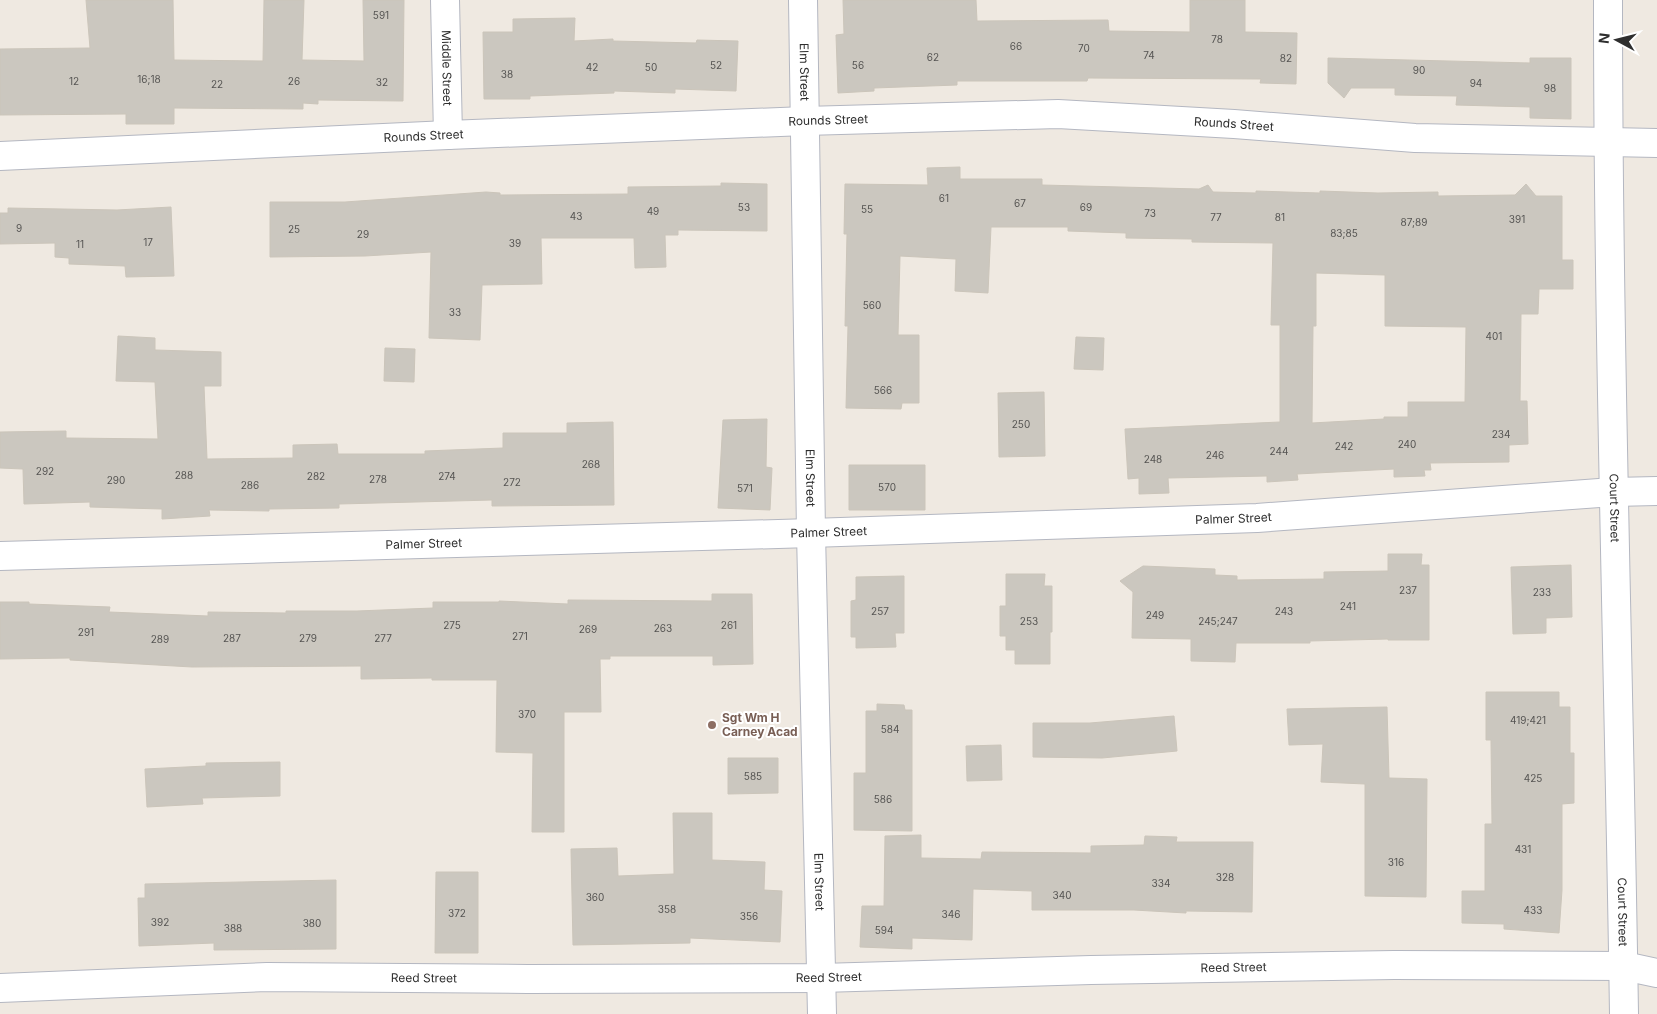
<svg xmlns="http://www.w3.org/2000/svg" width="1657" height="1014" font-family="Inter,sans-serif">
<rect width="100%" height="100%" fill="#efe9e1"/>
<path fill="#cbc7bf" stroke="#cbc5ba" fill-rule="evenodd" d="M86,0H173L174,60L263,61L264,0H304L302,60L364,61L363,0H404L403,101L318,100V104L303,103V109L174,108V124H126V114L0,115V49L90,48Z
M843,0H976L977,21L1108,20L1109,31L1190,32V0H1245V32L1297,33L1296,84L1260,83L1261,79L1088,78L1087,81H957V85L874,88V91L838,93L836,35L844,34Z
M575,18L574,41L613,39V41L696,43L697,40L738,41L736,91L675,89V93L614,91V93L530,96V99H484L483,32H513V19Z
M1328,58L1530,63V58H1571V119L1530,118V107L1456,105L1457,96L1395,95V88H1351L1344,98L1328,83Z
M960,167V179H1042V185L1199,189L1208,185L1213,192L1256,193V191L1320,193V191L1378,193L1438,192V196L1515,195L1526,184L1536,196H1562V260H1573V289H1539L1538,314H1521L1520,401H1527L1528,444L1509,445V462L1430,463L1431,470H1424L1425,476L1394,477V469L1297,474L1298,480L1267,482V476L1168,478L1169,493L1139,494V478L1128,479L1125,429L1280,422V325H1271L1273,243L1192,242V239L1126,238V233L1068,231V227H991L988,293L955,291L956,259L900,256L898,335H919V403H902L901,409L846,408L848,326H845L847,234H844L845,184L928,185L927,168ZM1316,273L1385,275V326L1466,327L1465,402H1408V417H1384V419L1312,423L1313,326H1316Z
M721,183L767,184V231L678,230V235H665L666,267L635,268L634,238H541L542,284L482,285L480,340L429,338L431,252L365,256L270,257V202H345L486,192L500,193V195L628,194V187L721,186Z
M171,207L174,276L126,277L125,266L69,264V258L55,257V243L0,244V213H8V208L117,210Z
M118,336L155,338V350L221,352V386H204L207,459L293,458V445L337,444L338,454H425V451L503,448V433H567V423L613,422L614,505L492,506V500L339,504V508L269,509V511L209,510L210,516L162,519V509L90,507V502L24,504L23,469L0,468V432L66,431V438L158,439L155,382L116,381Z
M1076,337L1104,338L1103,370L1074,369Z
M385,348L415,349L414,382L384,381Z
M1044,392L1045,456L999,457L998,393Z
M767,419L766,467L772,468L770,510L718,508L723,420Z
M849,465H925V510H849Z
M1388,554H1422L1421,565H1429V640H1388V639L1310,641V643H1236L1235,662L1191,661V639L1132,638L1133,592L1120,581L1143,566L1215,569V575L1237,576V580L1324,579V572L1388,571Z
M1571,565L1572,617L1546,618V633L1513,634L1511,567Z
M1006,574H1045L1044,586H1052V632H1050V664H1015V650H1006V636H1000V606H1006Z
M904,576V633H895L896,647L856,648V637H851V601L856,600V577Z
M712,594H752L753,664L713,665V656H610V659H600L601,712H564V832H532L533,753L496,752L497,680H432V678L361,679V666L192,667L70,660V658L0,659V602H29V604L110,607L109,612L208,616V612L286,613V611H357L433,608V602H499V601L568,604V600L712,601Z
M1486,692H1559V707H1570V753H1574V803L1562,804V890L1559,933L1504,929V924L1462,923V891H1485V824H1492L1491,740H1486Z
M877,704L904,705L905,710H912V831L854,830V773H866V711H877Z
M1387,707L1389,778L1427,779L1426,897L1365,896V784L1321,782L1323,744L1289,745L1287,709Z
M1174,716L1177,751L1102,758L1033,757V723H1090Z
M1001,745L1002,780L967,781L966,746Z
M728,758H778V793L728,794Z
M280,762V796L202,798L203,804L147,807L145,769L206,766V763Z
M673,813H712V860L765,862L764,890L782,891L780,942L690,938V943L573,945L571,849L617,848L618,876L674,874Z
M921,835V858L981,859L982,852L1091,853V846L1144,845L1145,836L1177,837L1176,842H1253L1252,912L1186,911V913L1134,910H1032V891L973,889L972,940L912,938V949L860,947L862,906H884L885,836Z
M436,872H478V953H435Z
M336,880V949L214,950V943L139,946L138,898H145V884Z"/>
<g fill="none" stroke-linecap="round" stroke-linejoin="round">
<g stroke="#b4b7c1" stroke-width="30">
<g id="minor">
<path id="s1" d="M445,0L448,135"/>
<path id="s2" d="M803,0L811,533L822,1014"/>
<path id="s3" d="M1608,0C1608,338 1619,676 1624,1014"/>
<path id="s4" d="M0,156L448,135L805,121L1058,114L1234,124L1415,138L1657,143"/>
<path id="s5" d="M0,556L811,533L1257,518L1613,492L1657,491"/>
<path id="s6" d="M0,988L267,977L528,979L821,978L1091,970L1394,965L1624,966L1657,973"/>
</g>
</g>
<use href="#minor" stroke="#fff" stroke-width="28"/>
</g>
<circle fill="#8d6e63" stroke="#fff" stroke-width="2" cx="712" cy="725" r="5"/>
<g text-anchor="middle" stroke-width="4" stroke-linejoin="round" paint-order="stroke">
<g font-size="10" fill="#555452">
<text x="381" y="19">591</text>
<text x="1217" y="43">78</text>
<text x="1016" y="50">66</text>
<text x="1084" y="52">70</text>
<text x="1149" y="59">74</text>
<text x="933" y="61">62</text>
<text x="1286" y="62">82</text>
<text x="716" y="69">52</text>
<text x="858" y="69">56</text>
<text x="592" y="71">42</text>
<text x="651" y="71">50</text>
<text x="1419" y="74">90</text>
<text x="507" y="78">38</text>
<text x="149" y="83">16;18</text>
<text x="74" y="85">12</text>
<text x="294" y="85">26</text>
<text x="382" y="86">32</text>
<text x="1476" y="87">94</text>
<text x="217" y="88">22</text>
<text x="1550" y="92">98</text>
<text x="944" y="202">61</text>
<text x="1020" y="207">67</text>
<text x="744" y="211">53</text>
<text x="1086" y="211">69</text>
<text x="867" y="213">55</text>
<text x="653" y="215">49</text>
<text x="1150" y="217">73</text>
<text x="576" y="220">43</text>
<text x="1216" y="221">77</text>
<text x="1280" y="221">81</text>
<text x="1517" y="223">391</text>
<text x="1414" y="226">87;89</text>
<text x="19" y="232">9</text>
<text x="294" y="233">25</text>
<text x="1344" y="237">83;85</text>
<text x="363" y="238">29</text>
<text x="148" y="246">17</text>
<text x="515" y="247">39</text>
<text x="80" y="248">11</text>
<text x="872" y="309">560</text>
<text x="455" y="316">33</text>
<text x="1494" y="340">401</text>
<text x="883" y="394">566</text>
<text x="1021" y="428">250</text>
<text x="1501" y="438">234</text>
<text x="1407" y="448">240</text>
<text x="1344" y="450">242</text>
<text x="1279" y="455">244</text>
<text x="1215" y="459">246</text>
<text x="1153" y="463">248</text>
<text x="591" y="468">268</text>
<text x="45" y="475">292</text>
<text x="184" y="479">288</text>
<text x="316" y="480">282</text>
<text x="447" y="480">274</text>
<text x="378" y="483">278</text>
<text x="116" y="484">290</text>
<text x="512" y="486">272</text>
<text x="250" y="489">286</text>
<text x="887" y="491">570</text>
<text x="745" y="492">571</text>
<text x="1408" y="594">237</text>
<text x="1542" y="596">233</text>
<text x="1348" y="610">241</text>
<text x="880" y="615">257</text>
<text x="1284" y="615">243</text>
<text x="1155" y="619">249</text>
<text x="1029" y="625">253</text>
<text x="1218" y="625">245;247</text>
<text x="452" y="629">275</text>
<text x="729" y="629">261</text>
<text x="663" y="632">263</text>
<text x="588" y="633">269</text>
<text x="86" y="636">291</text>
<text x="520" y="640">271</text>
<text x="232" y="642">287</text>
<text x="308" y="642">279</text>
<text x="383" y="642">277</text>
<text x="160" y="643">289</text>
<text x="527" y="718">370</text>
<text x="1528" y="724">419;421</text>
<text x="890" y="733">584</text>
<text x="753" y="780">585</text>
<text x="1533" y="782">425</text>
<text x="883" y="803">586</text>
<text x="1523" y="853">431</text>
<text x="1396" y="866">316</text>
<text x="1225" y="881">328</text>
<text x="1161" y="887">334</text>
<text x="1062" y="899">340</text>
<text x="595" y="901">360</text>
<text x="667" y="913">358</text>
<text x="1533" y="914">433</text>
<text x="457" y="917">372</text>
<text x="951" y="918">346</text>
<text x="749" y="920">356</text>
<text x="160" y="926">392</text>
<text x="312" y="927">380</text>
<text x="233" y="932">388</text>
<text x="884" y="934">594</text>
</g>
<g font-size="12" fill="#2e2e2e" stroke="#fff">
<text dy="4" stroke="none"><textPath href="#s1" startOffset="68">Middle Street</textPath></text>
<text dy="4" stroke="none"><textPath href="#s2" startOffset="72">Elm Street</textPath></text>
<text dy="4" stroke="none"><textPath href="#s4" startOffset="829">Rounds Street</textPath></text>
<text dy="4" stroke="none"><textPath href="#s4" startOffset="1235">Rounds Street</textPath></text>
<text dy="4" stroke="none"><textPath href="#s4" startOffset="424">Rounds Street</textPath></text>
<text dy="4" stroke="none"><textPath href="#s2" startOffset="478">Elm Street</textPath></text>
<text dy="4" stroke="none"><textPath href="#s3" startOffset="508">Court Street</textPath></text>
<text dy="4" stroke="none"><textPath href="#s5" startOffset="1234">Palmer Street</textPath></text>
<text dy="4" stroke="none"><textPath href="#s5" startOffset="829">Palmer Street</textPath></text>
<text dy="4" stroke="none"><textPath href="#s5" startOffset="424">Palmer Street</textPath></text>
<text dy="4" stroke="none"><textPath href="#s2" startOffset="882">Elm Street</textPath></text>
<text dy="4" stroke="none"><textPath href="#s3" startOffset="912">Court Street</textPath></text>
<text dy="4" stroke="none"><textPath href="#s6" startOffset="1234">Reed Street</textPath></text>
<text dy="4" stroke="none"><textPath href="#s6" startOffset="829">Reed Street</textPath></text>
<text dy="4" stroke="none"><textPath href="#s6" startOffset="424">Reed Street</textPath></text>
</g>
<g font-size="12" font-weight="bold" fill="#785e54" stroke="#fff" text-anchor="start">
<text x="722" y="722">Sgt Wm H<tspan x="722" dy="14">Carney Acad</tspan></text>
</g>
</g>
<g transform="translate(1617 40) rotate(277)" stroke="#ffffff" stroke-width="4" paint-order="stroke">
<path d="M0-4L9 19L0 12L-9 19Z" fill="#2e2e2e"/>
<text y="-8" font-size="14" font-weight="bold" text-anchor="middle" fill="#2e2e2e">N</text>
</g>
</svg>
